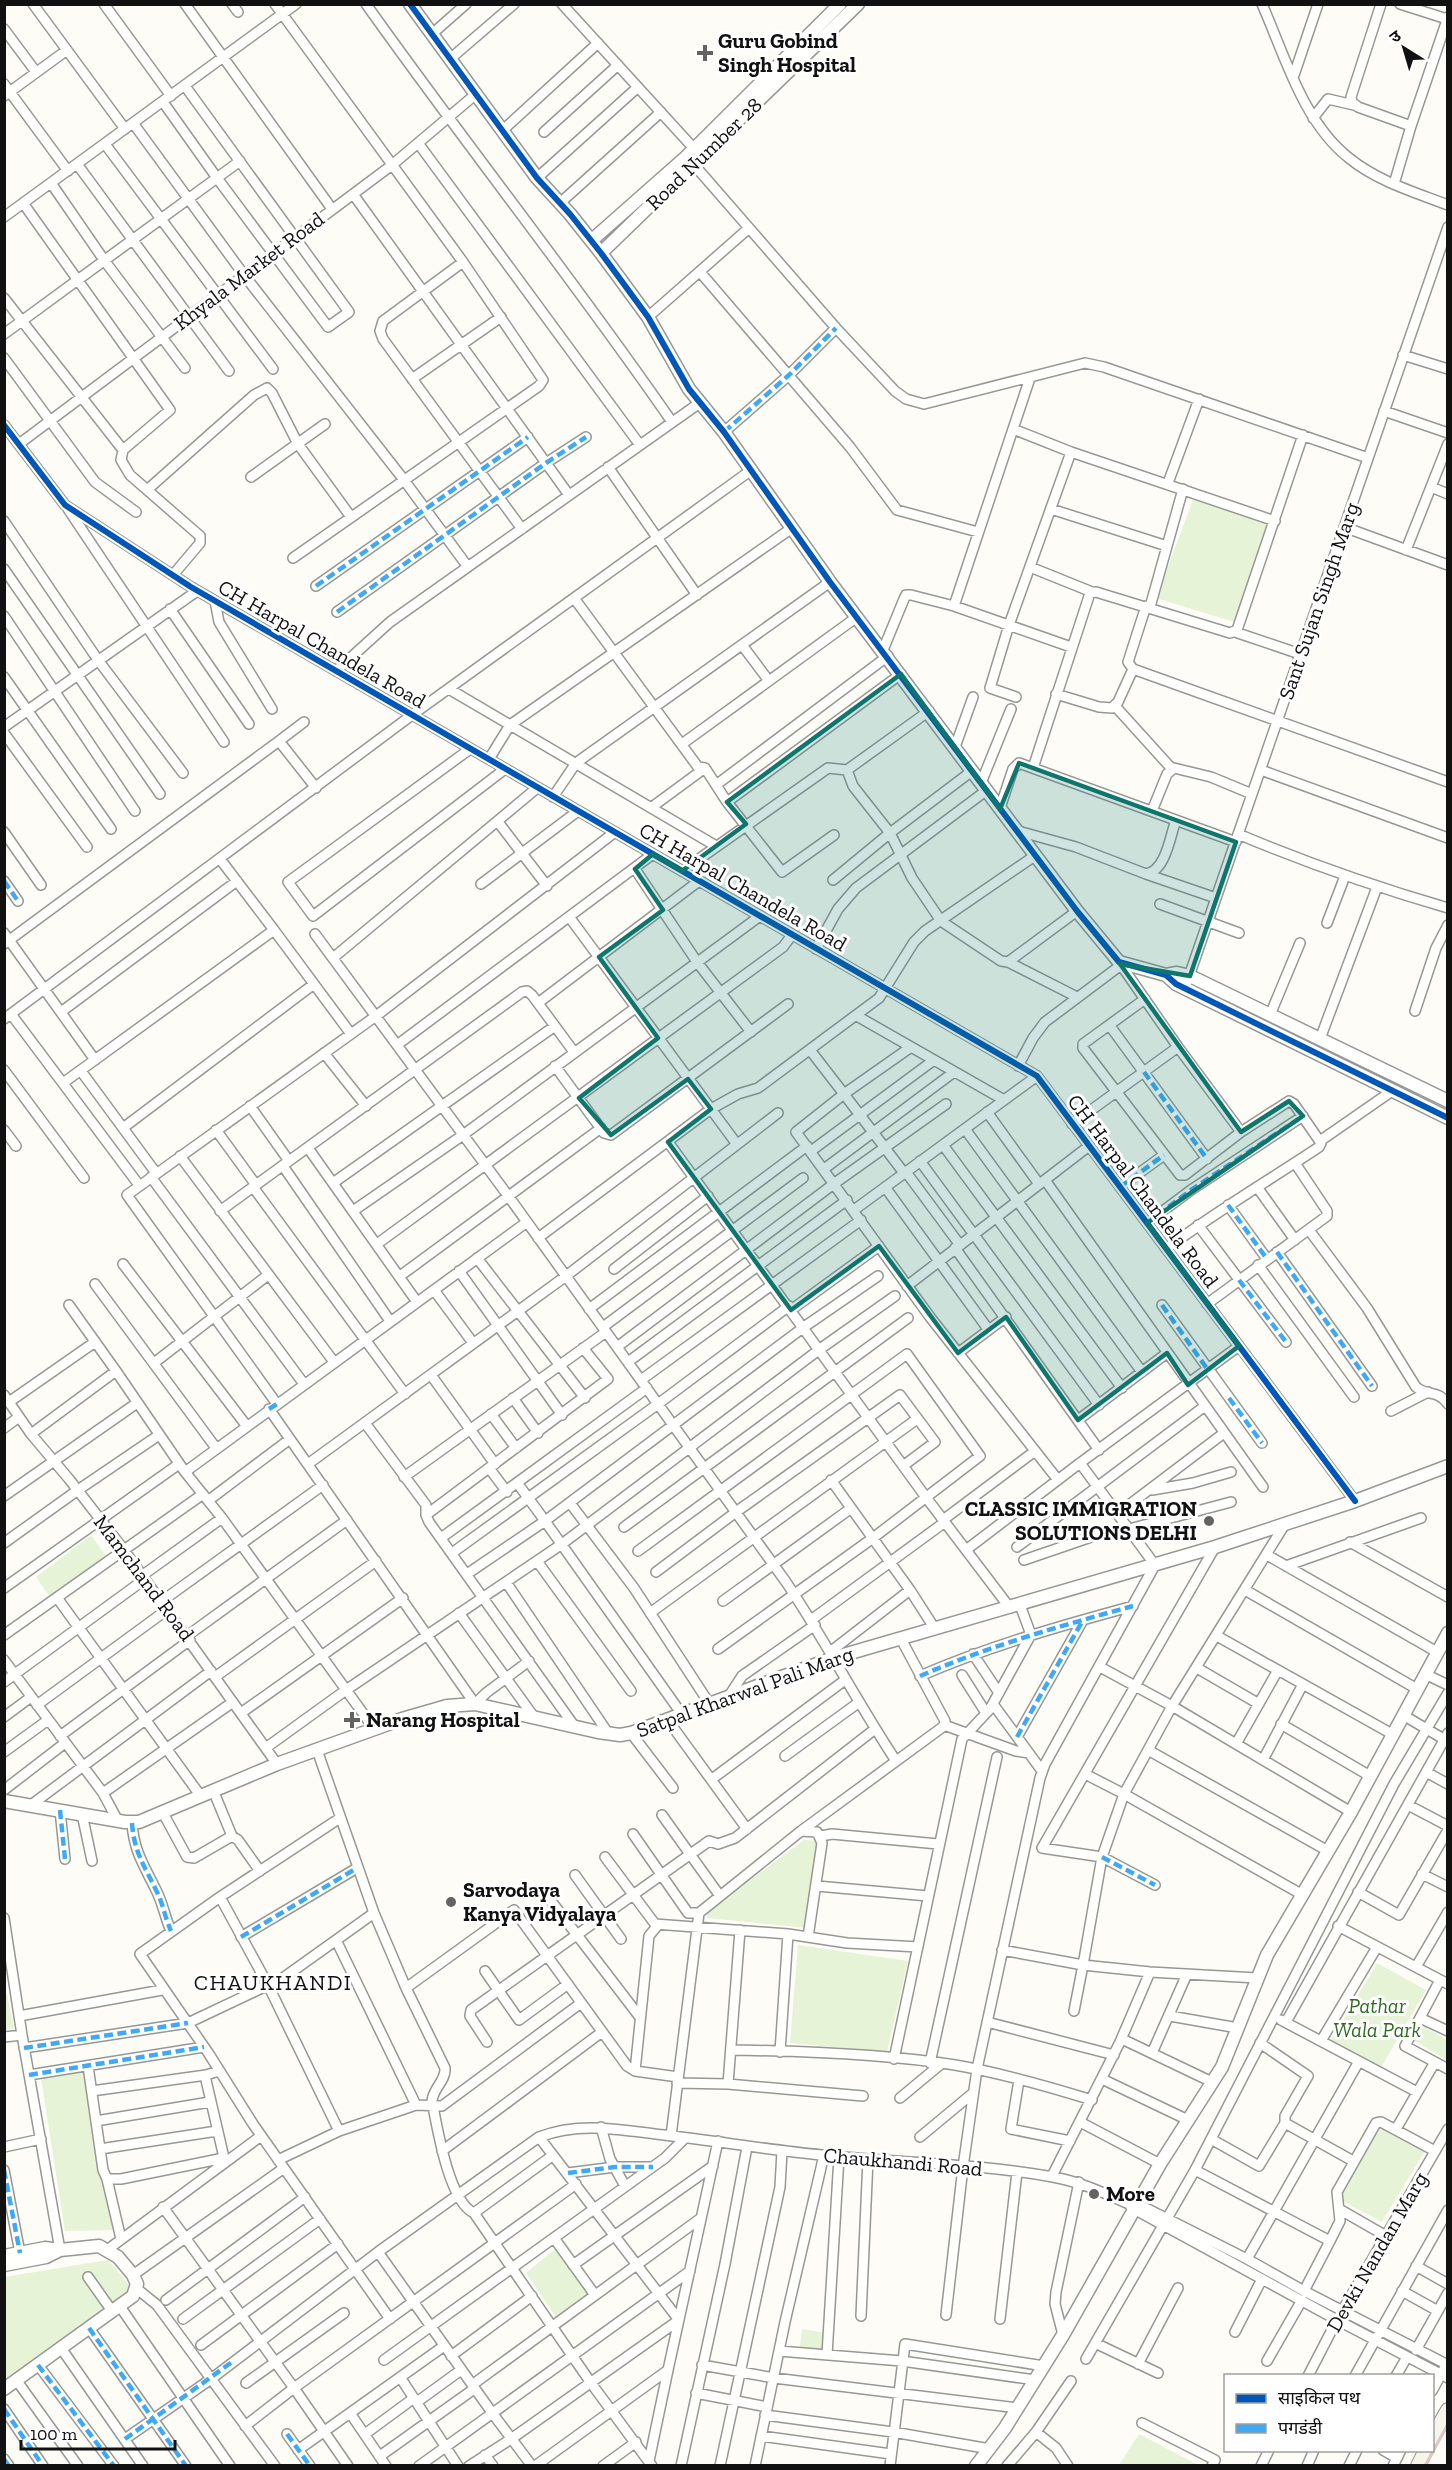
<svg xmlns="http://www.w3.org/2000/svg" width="1452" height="2470" font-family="'Zilla Slab','Noto Sans Devanagari',serif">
<rect width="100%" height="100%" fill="#fdfcf7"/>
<path fill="#e7f3d7" d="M1193,500L1270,524L1238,623L1156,598Z
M91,1535L108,1559L52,1600L36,1577Z
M804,1840L823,1841L808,1928L707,1918V1912Z
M798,1945L908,1961L887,2052L790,2043Z
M1377,1963L1426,1990L1379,2071L1330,2042Z
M7,1994L14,2028L5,2030V1995Z
M1424,2026L1447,2040V2060L1413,2040Z
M92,2068L117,2230L65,2231L41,2078Z
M1381,2124L1426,2149L1382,2222L1338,2199Z
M565,2241L598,2293L559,2322L526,2273Z
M108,2260L132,2288L5,2379V2277Z
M802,2329L832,2334L830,2351L800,2347Z
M1139,2434L1198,2465H1119Z"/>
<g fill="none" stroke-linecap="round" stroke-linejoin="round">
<g stroke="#979795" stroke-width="12">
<path id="minor" d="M33,4L125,129
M104,4L171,96
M185,4L332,209
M232,4L238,12
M275,4L463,262L543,380L539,386L293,558
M366,4C466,145 574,280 672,422
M562,4L698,153
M1262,4C1285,56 1303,122 1349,158C1377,181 1414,192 1448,205
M1381,4L1351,97L1352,102L1358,107L1411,126
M1400,4L1447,19
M4,29L36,72
M432,34L466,4
M450,59L514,4
M1294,75L1318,4
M4,84L68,171
M4,96L67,50
M163,102L217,178L328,327L349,312L185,86
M1313,118L1328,99L1354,105
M133,123L244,275L404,480L468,567
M503,130L598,43
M544,132L618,65
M418,143L640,445
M105,144L273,369
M689,159L836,328L895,391L906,399L924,404L1085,363L1104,367L1368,458
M77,164L229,371
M537,178L638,87
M51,183L104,260L185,368
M1394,184L1411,126L1448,17
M353,194L569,495
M23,203L170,410L123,450L121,460L130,475L200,536V543L173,575
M560,203L661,112
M4,217L296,4
M463,262L383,321L380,331L383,339L522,529
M700,272L850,447L897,510L978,532
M4,298L123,450
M648,317L749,228
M4,334L240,161
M1403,355L1448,369
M4,358L95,482L136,512
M412,379L501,317
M1384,411L1448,433
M4,425L65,505L191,587L1037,1076L1355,1501
M1013,429L1071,452L1275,521
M724,432L789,375L836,328
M19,444L392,165L476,94
M608,467L697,595
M251,477L325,424
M1168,483L1199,399
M1431,487L1448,494
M147,490L254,395L267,388L272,393L298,444L351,517
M68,509L224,742
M1051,509L1167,546
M4,521L98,660L183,773
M1344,527L1448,565
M1406,550L1448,444
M1030,567L1092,592
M4,569L160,794
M316,586L528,437
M574,598L698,767L705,768L727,802L782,872L834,835
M215,601L219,622L272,709
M954,606L1030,378
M1146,606L1128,662L1133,669L1448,782
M1150,607L1183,489
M170,609L249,724
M337,612L546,463L586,437
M4,616L135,811
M1235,632L1300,654
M742,645L769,681
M883,650L904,599L906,595H911L954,606L1071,647
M336,671L390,622L701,402
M4,677L111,829
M449,689L716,846
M1056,694L1099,707L1112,708L1118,702L1133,669
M1016,697L990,688L1009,625L1071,452
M1115,706L1172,769
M4,727L197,591
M4,733L87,847
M279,741L304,722
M682,744L857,617
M955,747L973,697
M470,749L288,882L313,916L505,769
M489,759L510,725L792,528
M1033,768L1090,593L1096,592L1230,633L1237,630L1303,435
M847,770L853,786L890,833L972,771
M1261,770L1448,838
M981,783L1011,709
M716,785L888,656
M553,797L576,763L830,582
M727,802L901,674
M652,807L705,768
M1000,808L1013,769L1019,763L1236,842
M1152,811L1167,774L1174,768L1211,777L1252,794
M498,822L547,886
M1018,831L1076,847L1146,874C1166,871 1170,836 1176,820
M4,832L41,885
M1238,834C1307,863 1376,887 1448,908
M635,869L697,962L751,1032
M682,871L828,768L847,770L929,711
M1146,874L1216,898
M833,880L890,833L912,878L941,921L1001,961L1008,962L1077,997
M4,881L18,901
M481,884L578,811
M1160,904L1239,933
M570,918L736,1143
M1327,923L1345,876
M274,930L351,1034
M4,933L95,1060
M315,934L509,1197L786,1582C825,1640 857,1702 896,1761
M4,944L279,741L316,788
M816,949L838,909L856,888L987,790
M333,958L537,788
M1008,962L1077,911
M1119,962L1178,1047L1241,1132
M1187,982L1448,227
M1145,999L1083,1044V1048L1180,1175H1185L1241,1132L1289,1101L1294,1104L1321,1143L1319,1147C1268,1181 1215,1212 1166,1249
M538,1003L699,881
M1415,1011L1436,948L1448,925
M61,1012L237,881
M11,1014L139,1185
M1270,1015L1300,943
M857,1016L1004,1100
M4,1019L412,715L750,471
M1110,1026L1207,1159
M1320,1039L1377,887
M397,1045L653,854
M810,1050L844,1094L796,1132L930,1317L1058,1480
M324,1053L366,1106
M555,1066L604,1133L611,1135L788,1004
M1018,1066L1033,1038L1045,1022L1121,965
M4,1070L84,1178
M81,1071L156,1173
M63,1083L274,930L220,859
M250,1106L289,1161
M987,1112L1039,1184
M1072,1124L1178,1047
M123,1128L314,984
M965,1129L1142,1372
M4,1130L16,1146
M216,1130L256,1185
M1320,1141L1392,1091
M668,1142L925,1496L1010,1608
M943,1145L1122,1388
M308,1148L417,1302
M811,1151L934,1060
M180,1156L334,1362
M920,1161L1099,1405
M283,1166L390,1321
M824,1169L954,1072
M906,1172L960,1245
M904,1173L844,1094L911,1047
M151,1177L304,1384
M1045,1180L1263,1487
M333,1183L555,1026
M253,1187L405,1394
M885,1187L988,1329
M1120,1187L1164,1155
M1257,1187L1295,1240
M1228,1205L1267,1259
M854,1210L1037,1076
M220,1211L522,992L527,991L532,995L574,1052
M353,1211L463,1135L760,916
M1147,1223L1191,1190L1303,1116
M1198,1225L1286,1342
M1309,1230L1367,1308L1416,1387C1428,1397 1437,1389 1448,1404
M538,1238L711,1109L738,1094L758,1088L879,998L914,942L925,931L1036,855
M377,1244L783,947L792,935
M955,1248L1099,1450
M1277,1252L1372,1386
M477,1258L585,1398
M123,1264L246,1425
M1258,1265L1354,1397
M614,1269L708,1196
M459,1271L562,1415
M400,1276L601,1128
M95,1284L216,1448
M907,1286L1089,1146
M434,1290L473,1343
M1207,1304L1327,1216V1211L1295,1163
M69,1305L116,1371
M1162,1305L1262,1443
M589,1309L807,1146
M791,1310L879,1246
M603,1327L803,1178
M617,1347L835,1183L946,1104
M958,1353L1006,1317
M628,1362L847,1200
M154,1363L268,1275
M431,1375L495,1464
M641,1380L861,1220
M4,1395L31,1434L69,1479L124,1550L277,1764
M513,1398L538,1433
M9,1402L95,1342
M277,1404L127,1195L376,1016L615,832
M269,1409L290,1439
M1391,1411L1428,1392
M491,1414L516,1448
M1078,1420L1167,1353
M365,1423L426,1505V1515L429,1522L575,1727
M4,1428L19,1417
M31,1434L116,1371L185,1472L222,1518L375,1730
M1080,1463L1239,1346
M308,1464L566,1276L778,1113
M489,1468L507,1492
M185,1472L527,1222
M404,1477L606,1332
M831,1480L910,1590L935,1629
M1152,1490L1193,1483L1231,1472
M4,1496L137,1403
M209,1500L290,1439L475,1704L486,1693L529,1661
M570,1503L634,1588L709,1703
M1117,1514L1224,1433
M426,1515L608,1379L583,1348
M943,1520L1035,1451
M1285,1524L1172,1706L1124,1794L1301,1894
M624,1527L908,1318
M1129,1529L1231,1502
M441,1538L647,1388
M1350,1542L1448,1597
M4,1543L78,1490L159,1435
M1017,1547L1205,1406
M638,1551L907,1354L980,1456L873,1538L718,1649
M452,1553L658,1404L789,1306
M1267,1555L1437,1652
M1024,1560L1126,1525
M537,1561L631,1691
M1286,1566L1421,1518
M656,1572L736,1512L900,1395L935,1442L903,1466
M467,1574L545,1521L518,1484
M143,1575L222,1518
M506,1582L608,1733
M4,1588L179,1464
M1245,1590L1417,1689
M58,1599L200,1795
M162,1601L323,1485
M723,1601L850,1509
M459,1613L534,1717
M650,1613L917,1419
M811,1620L945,1522
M4,1635L203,1494
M187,1636L347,1520
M1217,1636L1392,1734
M830,1652L910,1590
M973,1654L999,1693
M4,1660L103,1793L118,1821
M1100,1667L1172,1706L1351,1812
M1197,1668L1259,1704
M1425,1674L1448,1685
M962,1675L986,1713
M920,1676C989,1646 1060,1626 1133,1606
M215,1677L376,1561
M4,1682L145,1579
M729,1696L742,1676L815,1625
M993,1704L1042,1771
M37,1705L168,1609
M241,1713L403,1598
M681,1713L545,1521L804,1327L878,1276
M1403,1715L1447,1741
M4,1717L31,1697
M667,1719L747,1829
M1281,1724L1370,1776
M944,1725L1016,1751L1029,1753
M631,1733L673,1788
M60,1736L190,1640
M1017,1737L1083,1620
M1236,1744L1278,1670
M267,1747L346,1690L562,1544L820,1349L895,1296
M317,1750L374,1913L406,1988L445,2068C446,2081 433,2088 432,2101C437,2127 449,2202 474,2213L552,2156
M1148,1750L1328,1851
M4,1752L48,1720
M785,1756L858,1703
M1263,1760L1303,1684
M1426,1772L1448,1784
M1085,1774L1124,1794L1102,1857L1083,1965L1150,1972L1257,1978
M712,1779L845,1680
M4,1790L65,1743
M213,1790L232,1836
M103,1793L233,1702
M31,1805L211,1671
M1408,1805L1448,1826
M60,1810L65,1859
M163,1813L187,1857L194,1858L232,1836L238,1840L260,1871
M82,1814L92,1861
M662,1815L720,1896
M340,1818L220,1897L140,1954L209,2054L253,2124L390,2319
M132,1823C134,1852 144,1865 156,1890C163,1903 165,1918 171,1931
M801,1831L817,1832L822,1843L808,1937
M633,1834L688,1913H699
M821,1836L832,1834L938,1844
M605,1857L655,1924L788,1934L847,1943L918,1947
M1422,1874L1448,1887
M575,1875L621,1939
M1155,1885L1102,1857L1042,1848L1215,1547
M817,1886L928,1896
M1358,1892L1399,1915L1448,1830
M220,1897L268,1985L339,2131
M548,1897L639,2016
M4,1918L22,2035L60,2250
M1338,1926L1448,1984
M241,1937L357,1868
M336,1940L416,2105
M1002,1950L1083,1965L1074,2011
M1416,1967L1448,1912
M485,1971L519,2020L568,1984
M1440,1980L1405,2046L1448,2069
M406,1988L514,1910L627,2066L635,2071L678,2077
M19,2016L162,1990
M1170,2016L1238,2028
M1420,2018L1448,2031
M1281,2020L1417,2092
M987,2022L1114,2055
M1286,2022L1448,1733
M4,2037L22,2035
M1122,2039L1212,2082
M1321,2041L1377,1947
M487,2042L470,2016L471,2010L709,1841L718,1844L735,1838L875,1729
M1260,2043L1308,2076L1285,2116V2123L1353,2161
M24,2048L188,2023L283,1978L374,1913
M731,2050C802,2051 885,2054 955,2065C1001,2073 1047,2086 1092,2100
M780,2052L788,1934
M1152,2053L1187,1974
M894,2059L962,1739L990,1709L1029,1638L1030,1632L1020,1605
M930,2063L997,1757
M88,2066L103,2170L107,2179H121L224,2158
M219,2071L206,2075V2080L225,2162
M635,2071L649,1936L658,1925
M29,2075L204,2047
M1102,2079L1188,2120
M1019,2080L1011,2129L1070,2141
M677,2083L728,2084L863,2096
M728,2084L740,1930
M92,2091L206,2075
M900,2098L941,2064
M96,2121L210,2102
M1080,2122L1160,2164
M601,2127L610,2159L625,2186
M1396,2129L1435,2062
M671,2136L699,1913L801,1831L944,1726L945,1721L901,1639
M920,2137L973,2093
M1211,2139L1259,2166L1285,2123
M4,2147L41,2139
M100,2149L217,2131
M442,2151L602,2032
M278,2160L339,2131L416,2105L442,2106L581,2003
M4,2170L20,2253
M1195,2170L1330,2241L1304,2291
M568,2173L615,2167H652
M1052,2176L1120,2042L1150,1972
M107,2179L121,2239
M1134,2202L1247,2259L1304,2291L1448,2365
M163,2207L294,2388L576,2184
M1339,2209L1386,2236
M474,2213L591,2383L652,2466
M554,2238L595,2295
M1330,2241L1340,2221L1337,2192L1376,2123L1381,2122L1435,2151
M107,2250L261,2136
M378,2252L493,2414L532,2466
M1247,2259L1358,2063
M573,2265L713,2166
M1416,2266L1448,2284
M133,2275L284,2168
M88,2277L112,2311
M136,2288L157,2305L275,2466
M1402,2291L1438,2311
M166,2300L305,2197
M119,2305L230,2466
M946,2315L963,2167L977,2069L1040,1778L1045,1764L1155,1565L1080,1463L966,1550
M861,2316L868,2159
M183,2319L320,2219
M1000,2319L1017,2172
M89,2328L186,2466
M1235,2332L1262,2279
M1063,2335L1055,2304L1056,2292L1079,2182
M1095,2343L1158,2373
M201,2345L338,2244
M61,2348L143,2466
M1416,2350L1448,2293
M779,2351L902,2361L1035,2380
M827,2355L839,2157
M451,2356L532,2296
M1086,2359L1195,2170L1394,1784L1448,1693
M384,2360L665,2158L685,2138
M1267,2361L1302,2300
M1138,2364L1178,2288
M38,2365L114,2466
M702,2365L774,2378L1018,2408
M1308,2376L1337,2320L1448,2129
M1355,2376L1448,2210
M1396,2376L1407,2357
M400,2377L458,2466
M17,2381L78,2466
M246,2383L344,2313
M472,2385L701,2218
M1432,2391L1444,2369
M696,2393L767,2407
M417,2402L461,2370
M4,2409L43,2466
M350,2413L386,2466
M765,2415L893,2432L990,2449
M1142,2423L1215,2460L1212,2466
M245,2426L294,2388L348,2466
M1036,2432L1056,2448L1068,2466
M287,2434L310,2466
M365,2434L414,2398
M761,2436L891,2454
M125,2439L211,2379L378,2252L539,2137C580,2121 621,2130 664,2135C717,2141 769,2150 822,2155C898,2163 977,2163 1053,2177C1081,2182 1104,2193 1129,2204L1132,2208L1337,2320L1448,2378
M298,2450L444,2346
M1383,2450L1397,2458
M485,2455L493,2466
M380,2456L474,2389
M4,2459L9,2466
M649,2461L668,2370
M419,2466L690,2271
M469,2466L511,2439L679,2320L539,2137
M535,2466L668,2370L718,2141
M603,2466L636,2442
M681,2466L725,2264L747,2147
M720,2466L780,2187L782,2151
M755,2466L785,2322L824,2155
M890,2466L905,2344L1044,2366
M1007,2466L1036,2432L1071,2381
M1261,2466L1269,2450
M1307,2466L1314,2450
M1349,2466L1357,2450
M1393,2466L1401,2450"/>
</g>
<g stroke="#979795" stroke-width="15">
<path id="tertiary" d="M410,4L537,178L570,214L601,253L648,317L689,389L724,432L830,582L1077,911L1119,962L1166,975L1176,984L1448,1118
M592,240L686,157L840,4
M601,253L858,4
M1166,975L1177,973L1190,976L1448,1101
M4,1801L125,1822H139L277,1764L402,1719L447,1706L475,1704L598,1732L620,1735L631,1733L833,1658L1215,1547L1355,1501L1448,1466
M4,2256L45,2248L60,2250L99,2246L118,2257L133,2275L137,2284L133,2296L4,2389
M4,2265L46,2257L60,2250
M976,2466L1005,2428L1063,2335L1160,2164L1222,2067L1267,1955L1351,1812L1448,1633"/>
</g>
<g stroke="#8e8d8b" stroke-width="16">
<path id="secondary" d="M1432,2438L1448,2410
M1418,2466L1426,2450"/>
</g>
<use href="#minor" stroke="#fffffe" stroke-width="9"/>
<use href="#tertiary" stroke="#fffffe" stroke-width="12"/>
<use href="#secondary" stroke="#f6f4eb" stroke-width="14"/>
<path stroke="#d9c6c7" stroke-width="3" d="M1425,2466L1448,2424"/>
<path stroke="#3fa9f5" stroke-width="4.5" stroke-dasharray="9 4.5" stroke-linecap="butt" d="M724,432L789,375L836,328
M316,586L528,437
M337,612L546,463L586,437
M4,881L18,901
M1144,1072L1207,1159
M1120,1187L1164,1155
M1228,1205L1267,1259
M1147,1223L1191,1190L1303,1116
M1277,1252L1372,1386
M1239,1280L1286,1342
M1162,1305L1208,1370
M1229,1398L1262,1443
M269,1409L277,1404
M920,1676C989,1646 1060,1626 1133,1606
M1017,1737L1083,1620
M60,1810L65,1859
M132,1823C134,1852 144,1865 156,1890C163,1903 165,1918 171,1931
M1102,1857L1155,1885
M241,1937L357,1868
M24,2048L188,2023
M29,2075L204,2047
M4,2170L20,2253
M568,2173L615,2167H653
M89,2328L186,2466
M38,2365L114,2466
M4,2409L43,2466
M287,2434L310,2466
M125,2439L232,2362
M4,2459L9,2466"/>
<g stroke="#fff" stroke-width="10">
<path id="cycleway" d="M410,4L537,178L570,214L601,253L648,317L689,389L724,432L830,582L1077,911L1119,962L1166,975L1176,984L1448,1118
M4,425L65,505L191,587L1037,1076L1355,1501"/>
</g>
<use href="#cycleway" stroke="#0057b8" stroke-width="6"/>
</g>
<path fill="#0f766e" fill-opacity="0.2" stroke="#0f766e" stroke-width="4.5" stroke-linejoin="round" d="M901,674L1000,809L1019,763L1236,842L1190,976L1120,964L1241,1132L1289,1101L1303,1116L1147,1223L1239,1346L1188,1385L1167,1353L1078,1420L1006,1317L958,1353L879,1246L791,1310L668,1142L711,1109L688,1079L611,1135L579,1098L658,1038L599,957L663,910L635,869L653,854L682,871L716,846L746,824L727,802Z"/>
<g fill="#646362" stroke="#fff" stroke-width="2">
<path d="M702 44h6v6h6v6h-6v6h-6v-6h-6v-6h6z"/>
<circle cx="1209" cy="1521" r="6"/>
<path d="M349 1711h6v6h6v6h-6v6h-6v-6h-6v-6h6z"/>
<circle cx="451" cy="1902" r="6"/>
<circle cx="1094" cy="2194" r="6"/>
</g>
<g text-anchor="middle" stroke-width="6" stroke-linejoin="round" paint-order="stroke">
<g font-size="21" font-weight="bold" fill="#111" stroke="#fff" text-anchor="start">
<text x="718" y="48">Guru Gobind<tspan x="718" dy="24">Singh Hospital</tspan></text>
<text x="1197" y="1516" text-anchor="end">CLASSIC IMMIGRATION<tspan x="1197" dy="24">SOLUTIONS DELHI</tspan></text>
<text x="366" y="1727">Narang Hospital</text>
<text x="463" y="1897">Sarvodaya<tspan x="463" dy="24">Kanya Vidyalaya</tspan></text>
<text x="1106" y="2201">More</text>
</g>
<g font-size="21" fill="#111" stroke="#fff">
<text transform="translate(704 154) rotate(-44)" y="7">Road Number 28</text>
<text transform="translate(249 271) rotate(-37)" y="7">Khyala Market Road</text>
<text transform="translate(1319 601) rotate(-71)" y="7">Sant Sujan Singh Marg</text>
<text transform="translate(322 644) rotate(30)" y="7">CH Harpal Chandela Road</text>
<text transform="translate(743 887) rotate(30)" y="7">CH Harpal Chandela Road</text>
<text transform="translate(1143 1191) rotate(53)" y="7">CH Harpal Chandela Road</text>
<text transform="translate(144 1578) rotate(53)" y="7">Mamchand Road</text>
<text transform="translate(745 1692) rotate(-20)" y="7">Satpal Kharwal Pali Marg</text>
<text transform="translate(903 2162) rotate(5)" y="7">Chaukhandi Road</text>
<text transform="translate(1377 2252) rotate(-60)" y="7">Devki Nandan Marg</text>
</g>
<g font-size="21" font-style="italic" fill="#2f6b1f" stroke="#fff">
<text x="1377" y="2013">Pathar<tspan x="1377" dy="24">Wala Park</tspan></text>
</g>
<g font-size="22" letter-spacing="1.5" fill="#111" stroke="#fff">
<text x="273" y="1990">CHAUKHANDI</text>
</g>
</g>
<rect width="1452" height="2470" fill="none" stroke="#111111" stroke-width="12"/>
<rect x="1224" y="2374" width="210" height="78" fill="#ffffff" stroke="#a0a0a0" stroke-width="1.5"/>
<rect x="1236" y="2394" width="30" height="9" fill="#0057b8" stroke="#a0a0a0" stroke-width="1.5"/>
<text x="1278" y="2404" font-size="18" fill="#111111">साइकिल पथ</text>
<rect x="1236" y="2424" width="30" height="9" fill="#3fa9f5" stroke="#a0a0a0" stroke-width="1.5"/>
<text x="1278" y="2434" font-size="18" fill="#111111">पगडंडी</text>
<g transform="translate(1404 48) rotate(323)" stroke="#ffffff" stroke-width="4.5" paint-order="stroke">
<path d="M0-4.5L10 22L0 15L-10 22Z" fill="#111111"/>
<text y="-9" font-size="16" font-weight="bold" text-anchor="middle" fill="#111111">उ</text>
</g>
<path d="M21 2440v9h154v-9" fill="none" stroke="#111111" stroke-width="3"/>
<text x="30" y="2440" font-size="18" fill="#111111" stroke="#ffffff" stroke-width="4.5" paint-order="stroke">100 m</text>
</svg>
